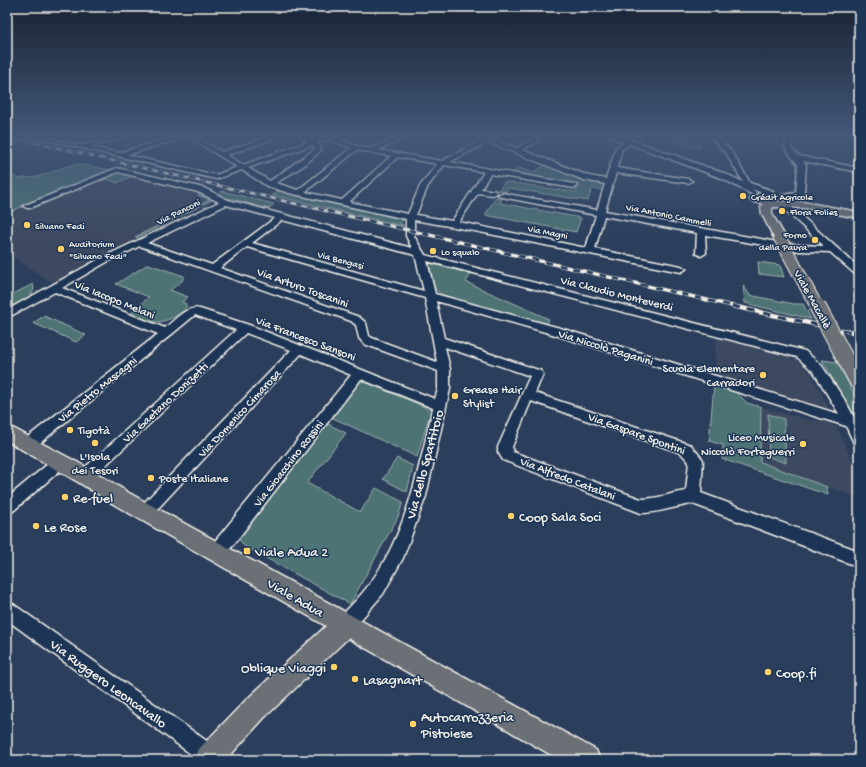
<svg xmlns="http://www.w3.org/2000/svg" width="866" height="767" font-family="'Gochi Hand',sans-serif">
<rect width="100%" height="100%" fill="#2b3e5c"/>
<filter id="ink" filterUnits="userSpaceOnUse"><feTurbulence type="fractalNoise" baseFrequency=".025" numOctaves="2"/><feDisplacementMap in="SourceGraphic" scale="8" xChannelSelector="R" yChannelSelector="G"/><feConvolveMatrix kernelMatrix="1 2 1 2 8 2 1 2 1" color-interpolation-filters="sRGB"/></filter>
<g filter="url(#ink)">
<path fill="#3c4961" d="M119,172L183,187L190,190L192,189L214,199L130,242L54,284L7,253V213Z
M716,336L780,353L798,361L810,372L829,408L827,409L715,377Z
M761,407L809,420L831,422L833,426H836L859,474V498L760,462Z"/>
<path fill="#4e7375" stroke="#a1b2ae" d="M653,136H694L701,148L687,146Z
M79,164L111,170L7,213V173L19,179C25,177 31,178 37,177C52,173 64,165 79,164Z
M546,165L602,184L604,186L603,190L592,189L588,201L508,188L506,192L498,190L505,182L537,186V187L576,192L578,185L512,173L518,168L533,172Z
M117,172L134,175L117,183L108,179L101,181L112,176L110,175L99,179Z
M280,190L402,219L403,221H400V224H403V226L272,195Z
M222,191L274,204L268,209L230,198L228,199L219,195Z
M201,193L214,199L137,238L135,237L209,200L198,195Z
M496,197L502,198L500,203L581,218L576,232L485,215Z
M758,262L780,265L784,277L759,274Z
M429,263L471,274L466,282L549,319L546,325L442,295L435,289Z
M148,264L184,276L182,281L170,290L188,297L182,302L186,304V308C183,312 179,314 174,317C156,326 146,321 129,315L149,297L116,284Z
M33,284L34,290L29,297L9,308L7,307V297Z
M743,285L749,294L754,296L794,304H803L811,319L745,303Z
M44,316L86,335L76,342L33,323Z
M822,360L837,362L859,403V425Z
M360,380L423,406L429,410L430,414L417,457L331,417Z
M714,385L737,393L747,403L761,407L760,462L827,487L828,495L722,459L723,445L709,441Z
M768,414L784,419L786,463L769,457Z
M326,423L346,433L307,483L360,512L376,488L403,502L398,517L350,604L244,546L239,539L242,531Z
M397,458L413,466L407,492L383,479Z"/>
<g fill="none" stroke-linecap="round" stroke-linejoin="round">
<g stroke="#f4f1e8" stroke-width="3">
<path id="minor" d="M30,136C48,135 64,144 82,145C94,145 110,136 125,136L124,137L91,147L118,153L177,136H186L185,137L127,155L216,175L237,167L187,136H194L222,152L271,136H280L279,137L227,155L243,165L307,142L300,136H307L313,140C319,138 328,134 334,136C344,139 356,149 369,148C381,148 394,136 410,136L378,150L442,161L489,136H496L493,139L516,148L537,138L540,140L539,141L522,150L589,176L606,179L616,148L624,142L609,136H618L632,140L726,174L743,182L726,153L709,136H716L731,151L750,183L773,191V195H767L752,189L757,193L753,195L721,178L630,144L622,149L617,168L688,179L692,181L688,183L616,173L605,211L777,242L799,245L824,246L788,213L775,204L776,202H782L794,209L859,268V276L856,275L830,252L799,251L705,235L706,253L701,256L696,253L697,233L604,216L595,249L681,266L686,269L681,272L454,227L414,220V236L425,255L805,351L822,366L846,402L859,427V445L854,443L846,426L552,334L436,301L444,338L541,371L543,374L535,393L691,445L703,460L701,493L859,551V567L693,504C675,506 659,513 641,513L503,460L498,452V447L530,376L445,347L450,369V389L426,496L403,558L383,594L351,631L345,634L339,631L336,625L339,619C349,607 362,595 371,582C407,532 419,467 433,408L361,379L223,558L217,560L211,558L209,552L211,546L351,375L301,354L150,517L145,519L140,517L138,512L140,507L291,350L246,333L90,480L85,482L80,480L78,476L80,472L236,330L195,315L34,448L29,450L24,448L22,444L24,440L158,334L55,292L7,318V310L101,258L219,202L198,192L118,172L30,208H27L23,206L117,168L204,188L228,200L412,248L406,236V219L289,193L267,186L242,170L216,179ZM329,139L351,148L298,190L276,183L306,164L321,150V147L317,143ZM488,142L584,180L605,184L597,210L502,193L498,195L502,197L596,215L586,248L459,222L478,193L493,195L497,193L496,191L481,189L490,174L574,188L578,186L574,184L450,162ZM312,145L315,149L270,181L248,168ZM357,150L391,156L342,200L305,192ZM398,157L437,164L420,186L408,214L349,202ZM444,165L484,172L452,221L416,215L428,186ZM226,205L275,218L212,265L147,243ZM282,220L415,255L424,291L252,243ZM140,246L351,321L356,325L359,338L364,344L438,371V389L435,399L249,325L200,309C187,305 174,321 165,328L62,288L107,262ZM247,247L425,298L437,362L372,338L369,336L366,323L359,317L220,268ZM427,261L797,357L814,372L839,414L560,328L435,294ZM531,401L681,453L689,462L686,491C671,493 657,499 641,499L513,452L512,447Z
M787,136H793L791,148L799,156L859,168V172L803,161L806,165L804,193L801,198L782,199V195L796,193L798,165L785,148Z
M7,156L11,158V160L7,161Z
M60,456L65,458L67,462L65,466L12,512L7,514V498L55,458Z
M7,601L13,604L218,749L221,756L219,760H199L7,620Z"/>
</g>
<g stroke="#f4f1e8" stroke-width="3">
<path id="major" d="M755,196L776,201L803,202L859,212V218L803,208L774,207L772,208V214L786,238L784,240H776L774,238L762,214L761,207L763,204L751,201L750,199Z
M7,425L92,470L129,493L596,750L600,760H560L348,638L264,718L226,760H194L198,750L246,700L326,626L115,505L78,482L7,441Z"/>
</g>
<use href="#minor" fill="#1d3557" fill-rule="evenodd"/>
<use href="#major" fill="#6b6f75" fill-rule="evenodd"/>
<g stroke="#f4f1e8" stroke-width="3">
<path id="rail-far2" d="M8,136L331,212"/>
</g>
<g stroke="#f4f1e8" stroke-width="3.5">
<path id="rail-far1" d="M327,211L737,307"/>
</g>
<g stroke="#f4f1e8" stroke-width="4.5">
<path id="rail" d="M732,306L818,325
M842,330L859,333"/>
</g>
<use href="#rail-far2" stroke="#1d3557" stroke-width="2" stroke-dasharray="5.5" stroke-linecap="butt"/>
<use href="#rail-far1" stroke="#1d3557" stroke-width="2.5" stroke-dasharray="7" stroke-linecap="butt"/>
<use href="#rail" stroke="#1d3557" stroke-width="3" stroke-dasharray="8" stroke-linecap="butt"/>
<g stroke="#f4f1e8" stroke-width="14" stroke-linecap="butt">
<path id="major-bridge-far1" d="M780,238L817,307"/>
</g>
<g stroke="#f4f1e8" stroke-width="18" stroke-linecap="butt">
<path id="major-bridge" d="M817,306L859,384"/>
</g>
<use href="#major-bridge-far1" stroke="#6b6f75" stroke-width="12"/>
<use href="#major-bridge" stroke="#6b6f75" stroke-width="16"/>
</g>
</g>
<linearGradient id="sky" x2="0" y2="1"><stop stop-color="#182233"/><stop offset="0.56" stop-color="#445878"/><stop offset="1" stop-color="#445878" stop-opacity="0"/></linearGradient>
<rect width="866" height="243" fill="url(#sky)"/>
<g fill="#ffd166" stroke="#1d3557" stroke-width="1.5">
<circle cx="743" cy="196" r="4"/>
<circle cx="782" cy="211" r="4"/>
<circle cx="27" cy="225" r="4"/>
<circle cx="815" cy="240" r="4"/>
<circle cx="61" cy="249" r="4"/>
<circle cx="433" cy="251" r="4"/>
<circle cx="763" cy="375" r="4"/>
<circle cx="455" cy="396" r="4"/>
<circle cx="70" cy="430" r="4"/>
<circle cx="95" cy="443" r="4"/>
<circle cx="803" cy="444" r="4"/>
<circle cx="151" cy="478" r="4"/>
<circle cx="65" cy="497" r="4"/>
<circle cx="511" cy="516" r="4"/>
<circle cx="36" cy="526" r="4"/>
<rect x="243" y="547" width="8" height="8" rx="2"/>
<circle cx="334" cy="667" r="4"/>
<circle cx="768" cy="672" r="4"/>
<circle cx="355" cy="679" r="4"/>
<circle cx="413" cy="724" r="4"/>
</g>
<g text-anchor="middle" stroke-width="3" stroke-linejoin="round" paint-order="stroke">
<g font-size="10" fill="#f4f1e8" stroke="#1d3557" text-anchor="start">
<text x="751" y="200">Crédit Agricole</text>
<text x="790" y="215">Flora Folies</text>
<text x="35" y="229">Silvano Fedi</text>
<text x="807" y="238" text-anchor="end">Forno<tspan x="807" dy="12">della Paura</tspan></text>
<text x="69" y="247">Auditorium<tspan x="69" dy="12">"Silvano Fedi"</tspan></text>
<text x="441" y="255">Lo squalo</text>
</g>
<g font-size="10" fill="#f4f1e8" stroke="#1d3557">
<text transform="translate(178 211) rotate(-26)" y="4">Via Panconi</text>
<text transform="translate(669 214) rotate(11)" y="4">Via Antonio Cammelli</text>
<text transform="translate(548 231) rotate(11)" y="4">Via Magni</text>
<text transform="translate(341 259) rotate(15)" y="4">Via Bengasi</text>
</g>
<g font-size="12" fill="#f4f1e8" stroke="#1d3557">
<text transform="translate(303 287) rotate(20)" y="4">Via Arturo Toscanini</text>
<text transform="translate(617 293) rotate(14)" y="4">Via Claudio Monteverdi</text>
<text transform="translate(115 299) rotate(22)" y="4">Via Iacopo Melani</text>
<text transform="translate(813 299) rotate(61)" y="4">Viale Macallè</text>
<text transform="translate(306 338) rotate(21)" y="4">Via Francesco Sansoni</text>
<text transform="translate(606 347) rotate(17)" y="4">Via Niccolò Paganini</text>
<text transform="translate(97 389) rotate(-39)" y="4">Via Pietro Mascagni</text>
<text transform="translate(165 402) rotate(-43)" y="4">Via Gaetano Donizetti</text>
<text transform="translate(239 413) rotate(-47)" y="4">Via Domenico Cimarosa</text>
<text transform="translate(637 433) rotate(20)" y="4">Via Gaspare Spontini</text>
<text transform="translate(288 463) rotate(-52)" y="4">Via Gioacchino Rossini</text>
<text transform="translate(568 478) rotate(21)" y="4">Via Alfredo Catalani</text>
</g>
<g font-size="12" fill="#f4f1e8" stroke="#1d3557" text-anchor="start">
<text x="755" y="372" text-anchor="end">Scuola Elementare<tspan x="755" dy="14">Carradori</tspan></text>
<text x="463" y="393">Grease Hair<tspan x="463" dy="14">Stylist</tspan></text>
<text x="78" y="434">Tigotà</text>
<text x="795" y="441" text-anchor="end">Liceo Musicale<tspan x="795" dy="14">Niccolò Forteguerri</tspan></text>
<text x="95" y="460" text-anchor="middle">L'Isola<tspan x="95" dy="14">dei Tesori</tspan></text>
<text x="159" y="482">Poste Italiane</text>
</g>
<g font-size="14" fill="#f4f1e8" stroke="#1d3557">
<text transform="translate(424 464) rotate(-75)" y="5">Via dello Spartitoio</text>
<text transform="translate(296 597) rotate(30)" y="5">Viale Adua</text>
<text transform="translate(109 683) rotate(36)" y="5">Via Ruggero Leoncavallo</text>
</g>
<g font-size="14" fill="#f4f1e8" stroke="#1d3557" text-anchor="start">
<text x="73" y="502">Re-fuel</text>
<text x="519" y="521">Coop Sala Soci</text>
<text x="44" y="531">Le Rose</text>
<text x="255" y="556">Viale Adua 2</text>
<text x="326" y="672" text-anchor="end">Oblique Viaggi</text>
<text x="776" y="677">Coop.fi</text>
<text x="363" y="684">Lasagnart</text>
<text x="421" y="721">Autocarrozzeria<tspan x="421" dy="16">Pistoiese</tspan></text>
</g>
</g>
<rect width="866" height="767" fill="none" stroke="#1d3557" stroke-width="24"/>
<rect x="12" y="12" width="842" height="743" fill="none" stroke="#f4f1e8" stroke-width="1.5" filter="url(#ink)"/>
</svg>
